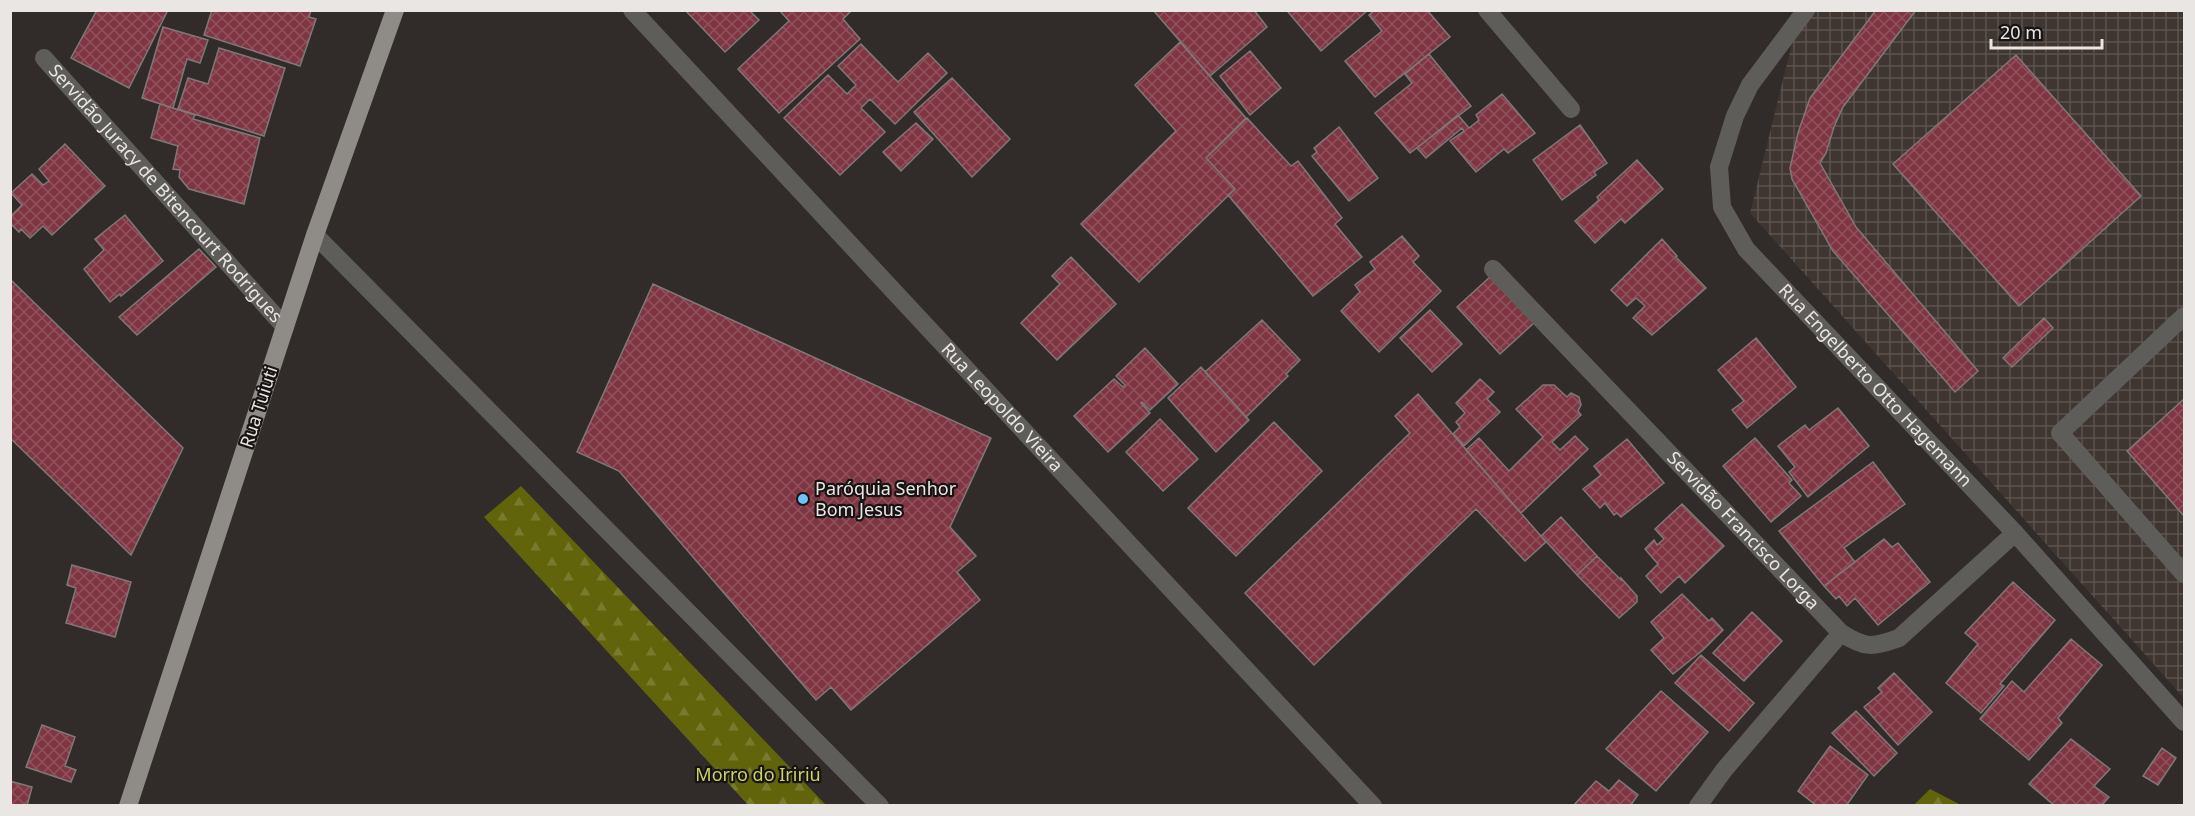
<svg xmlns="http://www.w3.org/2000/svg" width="2195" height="816" font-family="'Noto Sans',sans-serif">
<defs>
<pattern id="industrial-grid" width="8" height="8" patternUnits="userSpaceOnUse" patternTransform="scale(1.5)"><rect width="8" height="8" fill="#403631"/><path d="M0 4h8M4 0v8" fill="none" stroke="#5c534f"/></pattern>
<pattern id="forest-firs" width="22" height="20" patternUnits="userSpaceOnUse" patternTransform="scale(1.5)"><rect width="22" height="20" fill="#61640b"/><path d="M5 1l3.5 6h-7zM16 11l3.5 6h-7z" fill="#787a2e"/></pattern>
<pattern id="building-cross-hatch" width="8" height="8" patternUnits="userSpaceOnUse" patternTransform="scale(1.5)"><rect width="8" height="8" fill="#7f3542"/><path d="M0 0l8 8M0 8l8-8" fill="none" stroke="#91525d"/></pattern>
</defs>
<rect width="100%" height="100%" fill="#312b29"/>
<path fill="url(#industrial-grid)" d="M1800,11H2184V698L1750,213Z"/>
<path fill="url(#forest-firs)" d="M521,486L826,805H748L484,517Z
M1930,789L1961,805H1962H1914Z"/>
<path fill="url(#building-cross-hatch)" stroke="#7f7879" stroke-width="1.5" d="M97,10H168L129,88L71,58Z
M212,10H311L309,17L316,19L300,66L204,35Z
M685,10H749L759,20L725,52Z
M779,10H852L843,19L860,39L779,113L738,69L789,21Z
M1153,10H1254L1267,27L1210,76Z
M1289,10H1368L1321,51L1288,12Z
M1375,10H1427L1450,37L1375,97L1345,61L1382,31L1369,15Z
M1876,10H1916L1843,107L1834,127L1826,153L1820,163L1856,227L1978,371L1955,392L1833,251L1792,179L1790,168L1798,133L1810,98Z
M163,27L208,40L200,63L187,59L173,108L142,98Z
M1180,42L1246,118L1206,158L1235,189L1139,282L1081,224L1176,131L1135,85Z
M861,44L898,82L928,53L947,73L895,124L870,99L861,108L885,132L840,175L784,118L828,75L847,94L856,85L838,66Z
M219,48L285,68L264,136L178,109L188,78L208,84Z
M1250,51L1281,88L1250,115L1220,76Z
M1429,54L1471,106L1410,153L1375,113L1412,83L1405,74Z
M2016,55L2141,196L2019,306L1893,164Z
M952,78L1010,139L972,177L914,112Z
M1502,94L1535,133L1508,153L1504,149L1476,172L1450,141L1464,131L1462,128L1426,158L1417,148L1458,115L1469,128L1479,120L1476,115Z
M160,104L195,115L193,119L260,138L244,204L189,189L179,177L180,170L173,169L178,146L151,138Z
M1247,118L1291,166L1298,161L1342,218L1335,224L1362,257L1313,296L1228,195L1235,189L1206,158Z
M916,123L933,139L901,171L883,152Z
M1580,125L1607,163L1594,172L1596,175L1562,200L1533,160Z
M1339,127L1378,178L1349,201L1312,156L1317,152L1314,148Z
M65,144L105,186L52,235L43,226L30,238L21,229L19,232L10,223V217L22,205L11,193L32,174L43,185L49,181L39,169Z
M1637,160L1663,189L1625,223L1621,219L1595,243L1575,221L1599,200L1597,197Z
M125,215L163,261L121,296L120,294L110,302L84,269L104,250L95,239Z
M1402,236L1419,256L1413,262L1441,291L1379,352L1341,311L1360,292L1355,285L1375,269L1370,262Z
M1662,239L1677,256L1676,257L1706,288L1652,335L1633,318L1645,306L1636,298L1627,306L1611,290Z
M199,249L216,267L137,335L119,317Z
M1071,257L1116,304L1057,360L1021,323L1060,284L1052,276Z
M1492,275L1535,322L1500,354L1457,307Z
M10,279L183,448L131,555L10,438Z
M653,284L991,438L950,527L976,556L957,572L980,600L851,710L831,687L816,700L619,471L577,452Z
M1430,310L1462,344L1432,372L1400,338Z
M2044,318L2053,328L2012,367L2003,358Z
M1262,320L1300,360L1286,374L1288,376L1246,417L1205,372Z
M1756,338L1796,387L1747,428L1732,410L1744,401L1718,370Z
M1145,348L1178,384L1150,410L1142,402L1141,403L1150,413L1108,452L1074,416L1114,379L1123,387L1125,385L1116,376Z
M1201,367L1249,420L1216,452L1168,398Z
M1480,379L1494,392L1487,399L1500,412L1464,446L1453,434L1460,427L1456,422L1465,413L1456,403Z
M1543,385H1554L1567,397L1571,393L1579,397L1581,405L1578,411L1581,415L1552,442L1560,450L1575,436L1588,449L1521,513L1466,450L1479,438L1509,471L1543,437L1516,409Z
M1418,394L1546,542L1525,561L1476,509L1314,665L1245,593L1410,433L1395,416Z
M2184,399V516L2127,451Z
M1838,408L1869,446L1808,497L1789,472L1795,467L1778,446L1805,425L1809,430Z
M1160,419L1198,459L1163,491L1126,452Z
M1274,422L1322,471L1236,556L1188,508Z
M1755,438L1792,480L1789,483L1801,496L1771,522L1723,466Z
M1627,439L1664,483L1621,517L1617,513L1614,515L1605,503L1600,508L1583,489L1601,475L1594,466Z
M1873,462L1905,504L1844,548L1855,562L1824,586L1779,531Z
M1682,504L1724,546L1685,583L1679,576L1661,593L1646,576L1658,564L1645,549L1654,540L1657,545L1664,539L1655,529Z
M1561,517L1597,556L1577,575L1541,536Z
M1884,539L1892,547L1898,543L1930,582L1878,625L1855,598L1847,606L1839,596L1836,599L1824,586Z
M1597,556L1621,580V578L1637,596V602L1619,618L1577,575Z
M72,565L131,582L115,637L66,623L76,588L67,585Z
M2013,582L2055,620L2000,684L2004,686L1981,713L1946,683L1978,644L1965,633Z
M1682,594L1709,621L1712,618L1723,630L1703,650L1673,674L1651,650L1664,638L1651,622Z
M1752,612L1782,641L1744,681L1713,653Z
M2071,639L2102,665L2058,718L2062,723L2029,760L1980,719L2012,681L2024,692Z
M1701,655L1754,703L1729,731L1675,683Z
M1894,673L1932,712L1898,745L1864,707L1882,692L1878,688Z
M1661,691L1708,732L1656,791L1606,749Z
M1856,711L1897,753L1874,776L1832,733Z
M42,725L75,737L65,766L76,770L71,782L26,767Z
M2071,739L2110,769L2094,786L2109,797L2101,806H2055L2029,784Z
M1830,746L1868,775L1846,806H1817L1798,791Z
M2162,748L2176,758L2158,785L2143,776Z
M1619,780L1638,795L1630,806H1573L1596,781L1609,791Z
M10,781L32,787L27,806H10Z"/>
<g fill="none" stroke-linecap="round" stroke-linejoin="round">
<path stroke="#5e5d5a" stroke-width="18" d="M315,235L880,806
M2184,316L2060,433L2184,574"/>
<g stroke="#5e5d5a" stroke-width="18">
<path id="s1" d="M632,10L1373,806"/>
<path d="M1487,10L1571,109"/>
<path id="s2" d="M1806,10L1750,85L1735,116L1719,167L1722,207L1746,249L2015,533L2184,722"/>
<path id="s3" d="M44,58L285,327"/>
<path id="s4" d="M1493,269L1841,633C1865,648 1872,648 1899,638L2015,533"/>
<path d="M1698,806L1724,770L1841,633"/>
</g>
<path stroke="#8f8c87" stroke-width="18" d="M128,806L315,235L395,10"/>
</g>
<circle fill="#70c1f4" stroke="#171413" stroke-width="2" cx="803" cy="499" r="6"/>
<g text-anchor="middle" stroke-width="4.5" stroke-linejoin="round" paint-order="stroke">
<g font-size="18" fill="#eae6e4" stroke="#171413">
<text dy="6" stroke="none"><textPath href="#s3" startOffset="182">Servidão Juracy de Bitencourt Rodrigues</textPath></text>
<text dy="6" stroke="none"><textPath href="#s2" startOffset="458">Rua Engelberto Otto Hagemann</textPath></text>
<text transform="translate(259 407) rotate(-72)" y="6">Rua Tuiuti</text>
<text dy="6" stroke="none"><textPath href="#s1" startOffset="543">Rua Leopoldo Vieira</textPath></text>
<text dy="6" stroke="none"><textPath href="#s4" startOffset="362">Servidão Francisco Lorga</textPath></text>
</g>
<g font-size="18" fill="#eae6e4" stroke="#171413" text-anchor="start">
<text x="815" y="495">Paróquia Senhor<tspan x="815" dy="21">Bom Jesus</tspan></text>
</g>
<g font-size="18" fill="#ccd366" stroke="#171413">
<text x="758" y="781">Morro do Iririú</text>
</g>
</g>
<rect width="2195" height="816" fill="none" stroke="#eae6e4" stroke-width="24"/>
<path d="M1991 39v9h111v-9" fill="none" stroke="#eae6e4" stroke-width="3"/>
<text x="2000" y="39" font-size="18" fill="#eae6e4" stroke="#171413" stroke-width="4.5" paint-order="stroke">20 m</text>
</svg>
